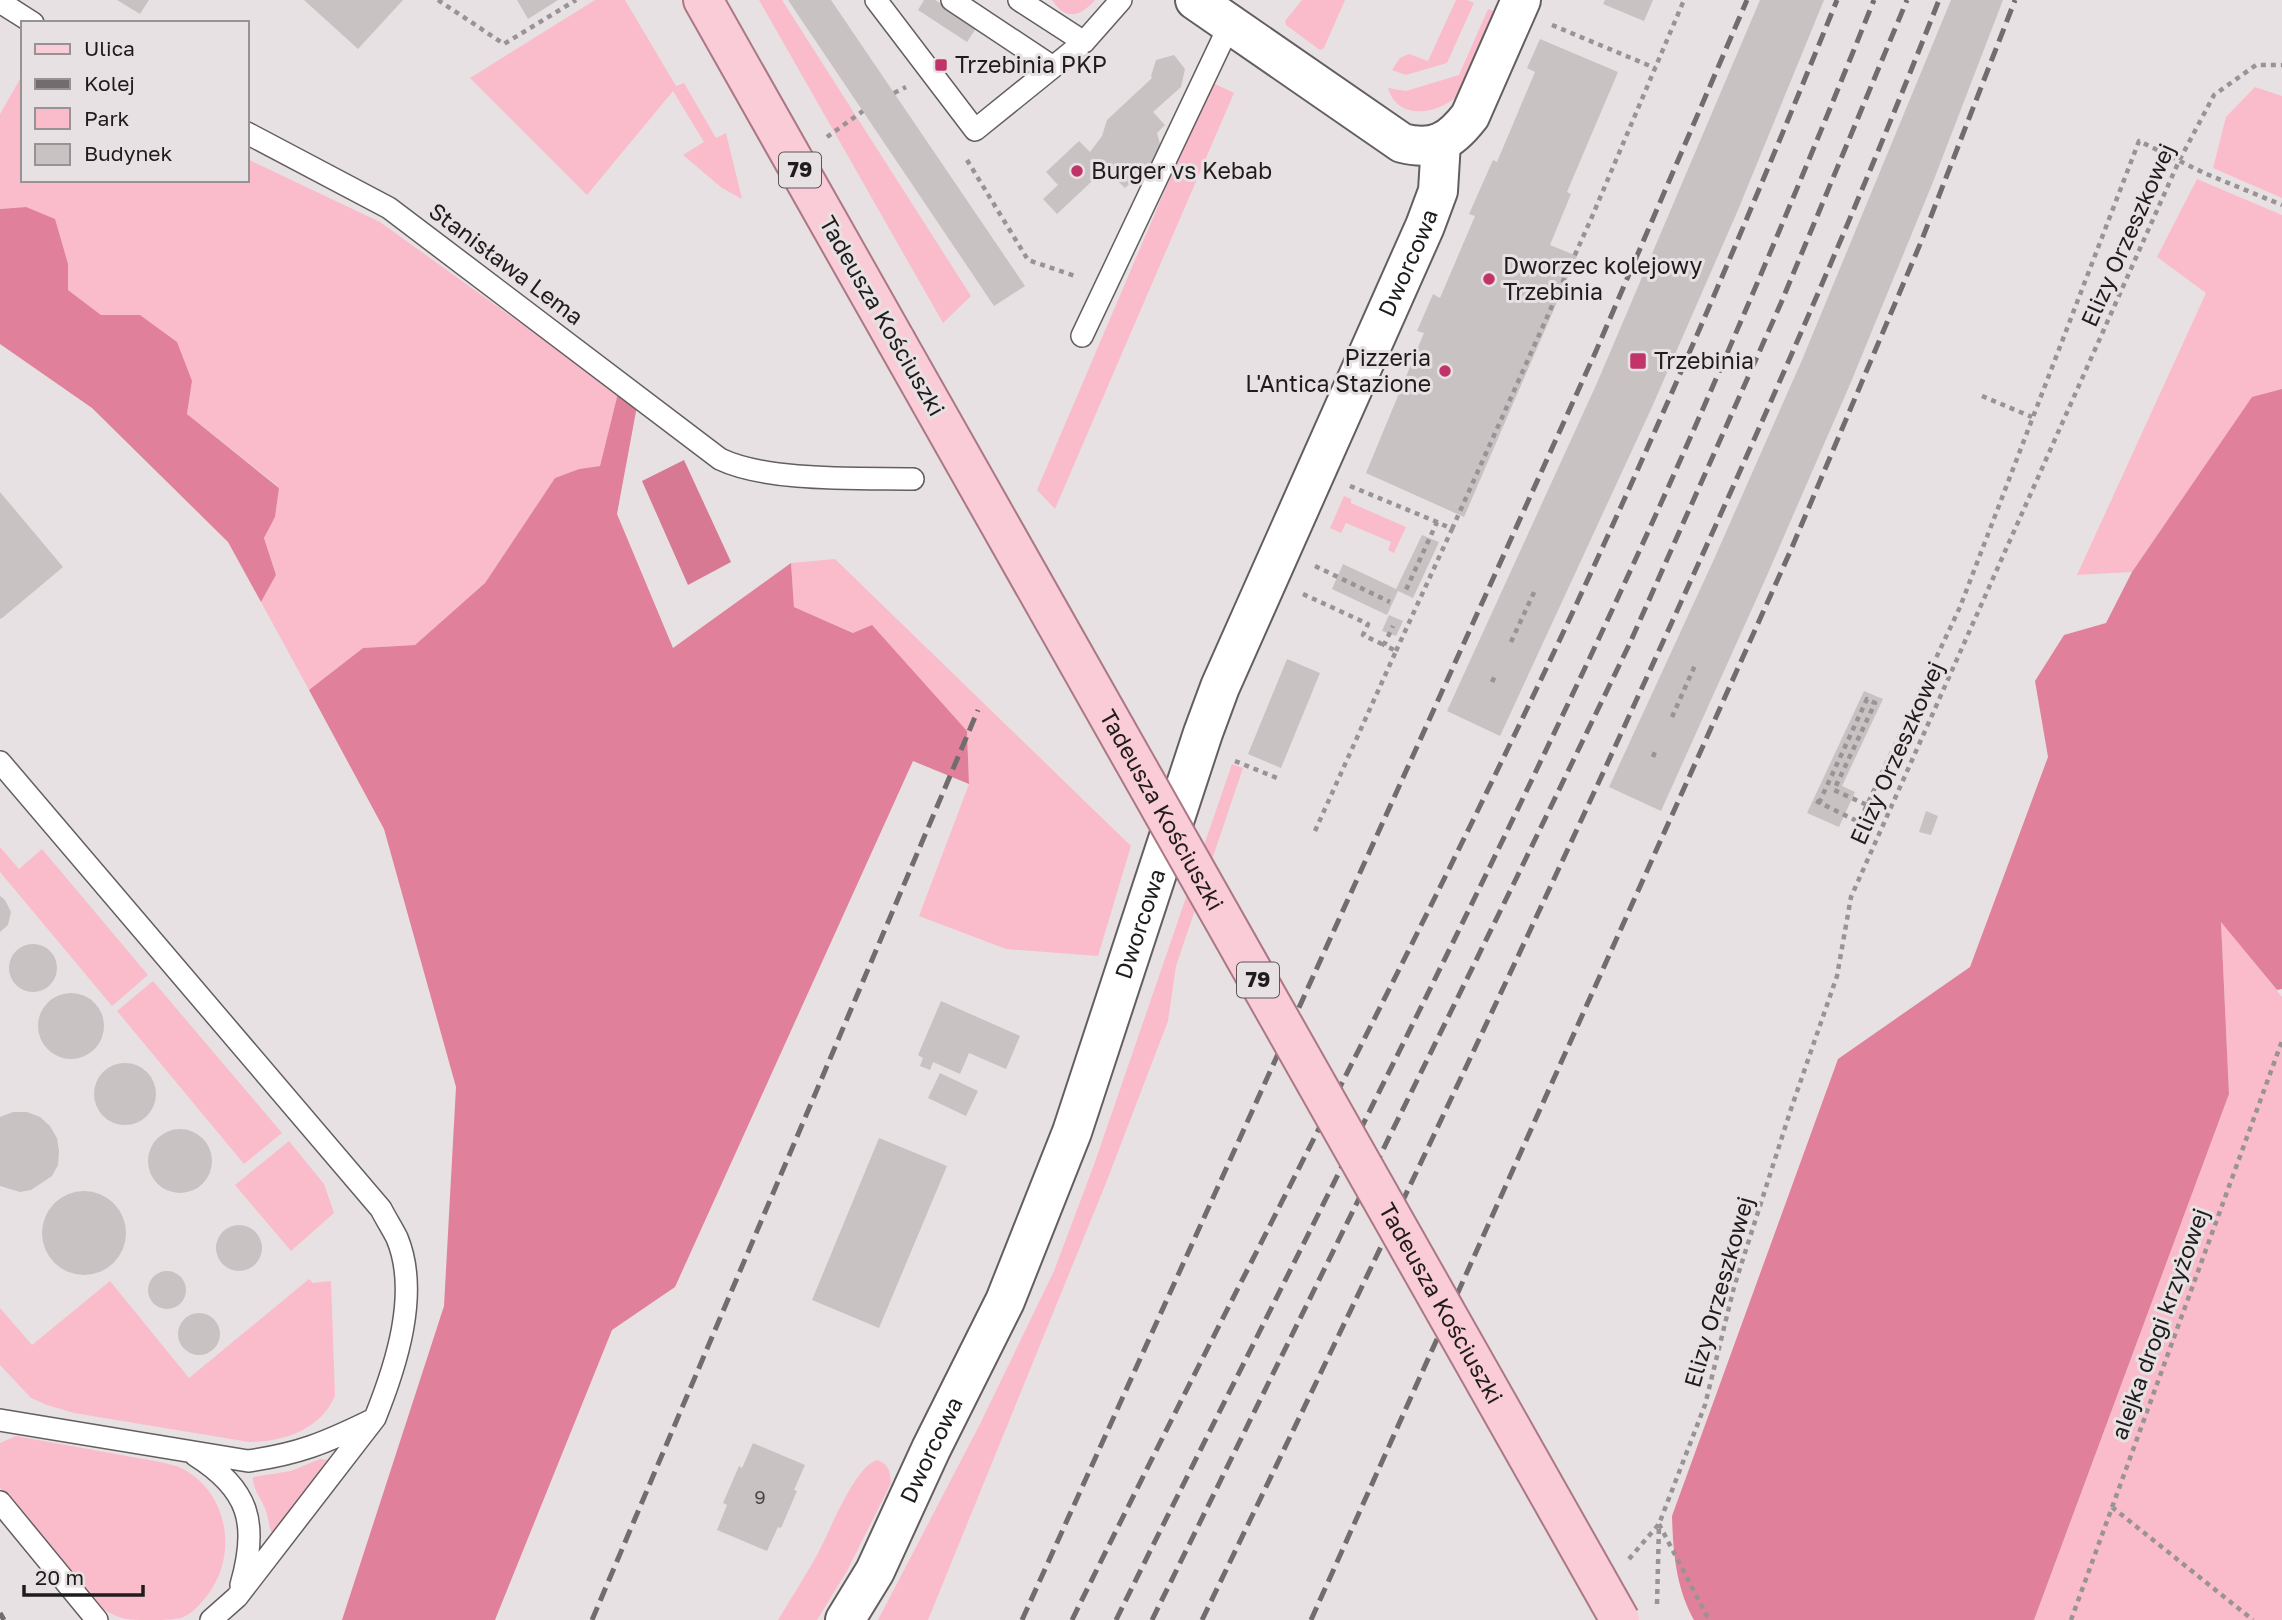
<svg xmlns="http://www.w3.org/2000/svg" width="2282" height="1620" font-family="'Golos Text',sans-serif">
<rect width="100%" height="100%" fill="#e8e1e3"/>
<path fill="#fabccb" d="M595,0H625L676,86L684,83L716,138L726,133L742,199L722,188L683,155L704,142L673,91L587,195L470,78Z
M759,0H782L971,296L943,323Z
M1052,0H1095C1080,17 1066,21 1052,0Z
M1302,0H1345L1324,48L1320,50L1286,25L1285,21Z
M1456,0H1467L1474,3L1447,63L1406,75L1392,70L1400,58L1409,54L1428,61Z
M1488,9L1496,12L1461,92C1442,114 1398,123 1388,88L1406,91L1459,75Z
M23,74V180H247V159L380,222L618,393L600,466L579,469L555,478L485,583L415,645L363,648L309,690L261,602L276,575L264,538L275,517L279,487L187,414L192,381L140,315H101L68,290V264L26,207L0,209V114Z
M1211,82L1234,93L1055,509L1037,490Z
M2255,87L2282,96V198L2213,168L2226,117Z
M2197,179L2282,215V389L2252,398L2132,572L2077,575L2206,293L2157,257Z
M1344,496L1351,499V503L1406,527L1394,553L1388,550L1391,542L1346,523L1341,533L1330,528Z
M835,559L1131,846L1098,956L1006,949L919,916L969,784L967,731L854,633L794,607L791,563Z
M1232,764L1243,768L1176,966L1168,1021L1106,1183L928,1620H878L980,1424L1054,1271L1095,1162Z
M0,847L19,869L42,849L148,975L112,1006L0,872Z
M2221,921L2282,997V1620H2034L2229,1094Z
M153,981L282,1133L244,1164L117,1011Z
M289,1141L324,1184L334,1213L291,1251L235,1185Z
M309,1279L313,1283L331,1281L335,1396C320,1430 283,1442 249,1442L74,1413L47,1405L31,1398L0,1365V1308L32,1345L110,1281L189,1378Z
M16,1436L160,1462C167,1464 175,1465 181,1468C228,1491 238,1554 209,1593C202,1603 192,1614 181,1618C172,1620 159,1620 149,1620C128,1620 121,1620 103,1609L0,1488V1443Z
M320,1459L328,1460L329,1465L273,1534C268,1527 269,1519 266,1511C262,1499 252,1489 253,1477L291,1471Z
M877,1460C889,1464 890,1471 891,1483L847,1571L817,1620H778C791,1598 805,1577 817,1555C830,1532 853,1468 877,1460Z"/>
<path fill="#e0809b" d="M26,207L55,219L68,264V290L101,315H140L177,342L192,381L187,414L279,488L275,517L264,538L276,575L261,602L228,542L92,408L0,344V209Z
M2282,389V989L2277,990L2221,922L2229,1094L2034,1620H1694C1676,1588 1673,1552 1672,1516L1838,1059L1970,967L2048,757L2035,681L2064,635L2106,623L2132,572L2252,397Z
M618,393L637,406L617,514L673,648L791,563L794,607L853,633L872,625L967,731L969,784L913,761L675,1287L612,1330L495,1620H342L444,1306L456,1087L384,829L309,690L363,648L415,645L485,583L555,478L579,469L600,466Z"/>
<path fill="#d87994" d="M684,460L731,562L688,585L642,481Z"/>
<path fill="#c8c2c3" d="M117,0H149L140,14Z
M304,0H403L358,49Z
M517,0H558L528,19Z
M788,0H831L1025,286L994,306Z
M924,0H935L977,27L967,42L918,10Z
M1605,0H1653L1644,21L1603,4Z
M1760,0H1824L1738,210L1652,407L1500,736L1447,711L1597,383Z
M1951,0H2003L1933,182L1851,382L1765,580L1661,811L1609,787L1715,557L1802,360Z
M1540,39L1618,72L1567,192L1571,194L1550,245L1577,256L1464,517L1366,473L1424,333L1417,331L1433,294L1440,298L1475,216L1469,214L1493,160L1497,162L1535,72L1527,68Z
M1174,55L1185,69L1181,87L1153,112L1165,125L1157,133L1160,144L1158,157L1125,188L1105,169L1057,214L1043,199L1058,185L1046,172L1079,141L1090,152L1102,136L1107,120L1152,78L1151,76L1156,60Z
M0,492L63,567L1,619L0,618Z
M1422,535L1439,542L1413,598L1398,591L1387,615L1332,589L1343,564L1396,589Z
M1389,615L1403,621L1396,636L1382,631Z
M1287,659L1320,673L1281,768L1248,754Z
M1864,691L1883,699L1842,786L1855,792L1839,827L1807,813Z
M1926,811L1938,816L1931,835L1919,832Z
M0,896L5,900L11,912L8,925L0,932Z
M9 968a24 24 0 1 1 48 0a24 24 0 1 1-48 0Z
M38 1026a33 33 0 1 1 66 0a33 33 0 1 1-66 0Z
M941,1001L1020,1036L1006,1069L969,1053L960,1074L933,1062L930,1070L920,1066L923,1058L918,1055Z
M94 1094a31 31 0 1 1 62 0a31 31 0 1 1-62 0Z
M940,1073L978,1091L966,1116L928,1098Z
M13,1112H27L40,1117L50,1126L57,1138L59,1151L58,1165L52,1176L31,1190L20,1192L0,1186V1117Z
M148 1161a32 32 0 1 1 64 0a32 32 0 1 1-64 0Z
M879,1138L947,1166L879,1328L812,1300Z
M42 1233a42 42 0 1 1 84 0a42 42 0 1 1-84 0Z
M216 1248a23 23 0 1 1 46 0a23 23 0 1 1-46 0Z
M148 1290a19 19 0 1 1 38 0a19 19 0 1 1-38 0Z
M178 1334a21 21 0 1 1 42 0a21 21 0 1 1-42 0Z
M753,1443L805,1465L794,1490L797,1491L781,1528L778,1527L767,1551L717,1530L727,1505L723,1503L739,1466L742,1468Z"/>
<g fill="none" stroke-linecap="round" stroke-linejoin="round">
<g stroke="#635e5f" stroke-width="24">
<path id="service" d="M876,0L975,130L1084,42L1121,0
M952,0L1053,67
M1019,0L1084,42
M0,2L33,23
M247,133L389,208L720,459C768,482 859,478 913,479
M1082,336L1230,24
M0,762L381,1209C386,1219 392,1228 397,1238C420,1293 396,1366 375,1418L237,1597L211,1620
M0,1420L248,1461C298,1454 325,1443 370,1421
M195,1455C249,1489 259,1523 241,1585
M0,1502L97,1620"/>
</g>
<g stroke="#635e5f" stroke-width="42">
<g id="minor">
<path d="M1195,0L1402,143C1434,151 1450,142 1470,116L1521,0"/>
<path id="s1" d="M845,1620L875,1571L931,1449L1005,1301L1072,1132L1203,733L1220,687L1425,226L1438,191L1441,142"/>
</g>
</g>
<g stroke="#ab7885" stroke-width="42">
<path id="primary" d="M703,0L896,341"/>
</g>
<path stroke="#989394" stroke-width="4.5" stroke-dasharray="5 5" stroke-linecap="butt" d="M438,0L504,44L576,0
M1552,25L1655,68
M894,93L906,87
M827,137L863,111
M967,160L1028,260L1078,277
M1982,396L2032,417
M1350,486L1437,522
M1452,529L1591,219L1684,0
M1315,566L1390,602
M1303,594L1368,624L1363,635L1384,645
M1511,642L1536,588
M1396,651L1452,529L1437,522L1405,592
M1492,682L1496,674
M1672,717L1696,663
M1653,757L1656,749
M1235,761L1277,778
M1816,801L1859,822L1960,607L2139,141L2204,173L2282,205
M1819,803L1867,699L1875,703L1834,790L1867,805
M1315,831L1396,651L1384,645L1393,626
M2112,1507L2253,1620
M1659,1524L1709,1620
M1629,1559L1659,1524L1705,1405L1734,1287L1791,1109L1837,976L1851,897L2179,161L2214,95L2256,65H2282
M1657,1604L1659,1525
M2071,1620L2282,1041"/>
<use href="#service" stroke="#fff" stroke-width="21"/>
<use href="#minor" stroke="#fff" stroke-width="38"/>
<use href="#primary" stroke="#faccd8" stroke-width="38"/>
<path stroke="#716d6e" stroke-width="5" stroke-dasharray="14 7" stroke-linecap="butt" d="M0,1613L4,1620
M592,1620L978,710
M1022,1620L1596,351L1747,0
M1072,1620C1228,1302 1394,989 1546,669C1650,449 1746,225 1837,0
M1116,1620C1278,1292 1445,967 1600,636C1698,427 1788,214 1874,0
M1152,1620L1514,883L1629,645L1781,303L1907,0
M1202,1620C1347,1319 1491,1018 1630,714C1738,478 1844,242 1939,0
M1311,1620L1790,552L1921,242L2015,0"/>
<g stroke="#ab7885" stroke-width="42" stroke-linecap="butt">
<g id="primary-bridge">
<path id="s2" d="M896,341L1620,1620"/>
</g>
</g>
<use href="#primary-bridge" stroke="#faccd8" stroke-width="38"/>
</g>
<g fill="#c03469" stroke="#e8e1e3" stroke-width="2.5">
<rect x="934" y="58" width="14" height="14" rx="3.5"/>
<circle cx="1077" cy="171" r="7"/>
<circle cx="1489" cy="279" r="7"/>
<rect x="1629" y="352" width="18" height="18" rx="3.5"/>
<circle cx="1445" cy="371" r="7"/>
</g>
<g text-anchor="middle" stroke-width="6" stroke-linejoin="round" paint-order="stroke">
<g font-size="19" fill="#484646">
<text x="760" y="1504">9</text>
</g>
<g fill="#e8e1e3" stroke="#5b5758" stroke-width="2">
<rect x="779" y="152.5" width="42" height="35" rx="5"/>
<rect x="1237" y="962.5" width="42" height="35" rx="5"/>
</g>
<g font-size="21" font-weight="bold" fill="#1e1c1c">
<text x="800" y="177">79</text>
<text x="1258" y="987">79</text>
</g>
<g font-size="23" fill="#1e1c1c" stroke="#e8e1e3" text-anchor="start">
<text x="955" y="73">Trzebinia PKP</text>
<text x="1091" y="179">Burger vs Kebab</text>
<text x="1503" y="274">Dworzec kolejowy<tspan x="1503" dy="26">Trzebinia</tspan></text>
<text x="1431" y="366" text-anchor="end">Pizzeria<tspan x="1431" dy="26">L'Antica Stazione</tspan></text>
<text x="1654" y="369">Trzebinia</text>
</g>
<g font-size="23" fill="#1e1c1c" stroke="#e8e1e3">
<text transform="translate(2128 235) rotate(-66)" y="8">Elizy Orzeszkowej</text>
<text dy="8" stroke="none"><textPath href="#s1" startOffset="1472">Dworcowa</textPath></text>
<text transform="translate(506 264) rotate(37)" y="8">Stanisława Lema</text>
<text transform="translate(882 316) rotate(60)" y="8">Tadeusza Kościuszki</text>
<text transform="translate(1897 753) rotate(-66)" y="8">Elizy Orzeszkowej</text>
<text dy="8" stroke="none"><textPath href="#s2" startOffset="539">Tadeusza Kościuszki</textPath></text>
<text dy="8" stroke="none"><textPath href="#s1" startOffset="758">Dworcowa</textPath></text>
<text transform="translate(1719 1292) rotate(-74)" y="8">Elizy Orzeszkowej</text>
<text dy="8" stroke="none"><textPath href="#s2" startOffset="1106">Tadeusza Kościuszki</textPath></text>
<text transform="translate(2160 1324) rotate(-70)" y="8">alejka drogi krzyżowej</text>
<text dy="8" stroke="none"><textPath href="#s1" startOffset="191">Dworcowa</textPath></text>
</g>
</g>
<rect x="21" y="21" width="228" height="161" fill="#e8e1e3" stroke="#979293" stroke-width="2"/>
<rect x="35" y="44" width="35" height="10" fill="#faccd8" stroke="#979293" stroke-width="2"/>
<text x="84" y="56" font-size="21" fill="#1e1c1c">Ulica</text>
<rect x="35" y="79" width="35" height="10" fill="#716d6e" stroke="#979293" stroke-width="2"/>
<text x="84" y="91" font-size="21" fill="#1e1c1c">Kolej</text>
<rect x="35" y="108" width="35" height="21" fill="#fabccb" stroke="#979293" stroke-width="2"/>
<text x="84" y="126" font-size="21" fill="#1e1c1c">Park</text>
<rect x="35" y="144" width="35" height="21" fill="#c8c2c3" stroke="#979293" stroke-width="2"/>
<text x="84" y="161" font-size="21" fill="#1e1c1c">Budynek</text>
<path d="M24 1585v10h119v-10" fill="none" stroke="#1e1c1c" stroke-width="3.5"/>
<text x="35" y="1585" font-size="21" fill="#1e1c1c" stroke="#e8e1e3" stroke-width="5" paint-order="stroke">20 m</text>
</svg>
